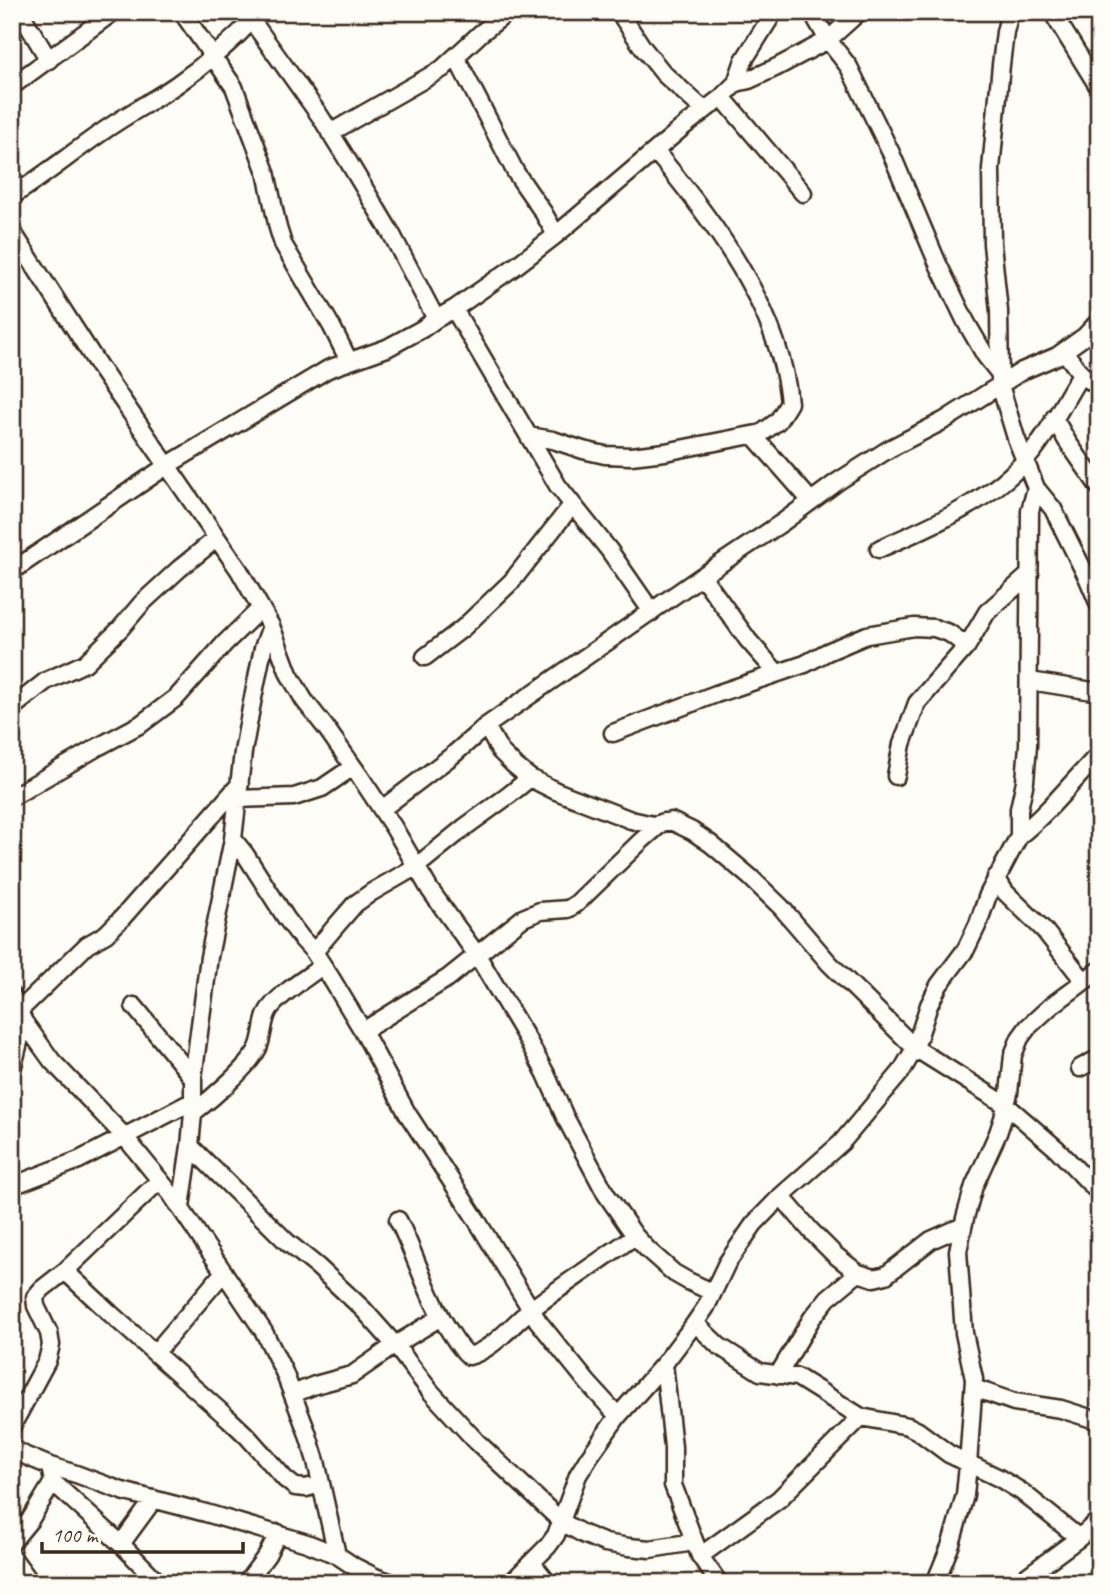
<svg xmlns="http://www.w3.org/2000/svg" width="1111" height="1595" font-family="Caveat,sans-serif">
<rect width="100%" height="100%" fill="#fdfcf7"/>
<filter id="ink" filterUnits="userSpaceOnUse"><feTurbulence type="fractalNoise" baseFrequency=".0143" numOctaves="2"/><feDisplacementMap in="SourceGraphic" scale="14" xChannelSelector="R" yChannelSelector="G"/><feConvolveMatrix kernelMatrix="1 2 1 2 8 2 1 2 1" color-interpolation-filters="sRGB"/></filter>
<g filter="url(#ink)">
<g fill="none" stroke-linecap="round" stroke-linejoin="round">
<g stroke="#3b2a1e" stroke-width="21">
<path id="minor" d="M20,12L49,60
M182,12L234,87L266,172L278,228L283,244L332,327L349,361
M250,12L252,21L320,116L345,156L391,233L436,319
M619,12L643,48L664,74L704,110
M812,12L828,40L849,67L891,153L938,264L966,322L985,355L1000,374
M1052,12L1099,88
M456,57L516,173L543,212L556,235
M736,83L744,60L774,12
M12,86L113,12
M722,97L803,193
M330,133L442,69L481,33L508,12
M12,196C49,173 81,145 117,122C137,109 157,98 176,85C206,64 233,41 257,15
M12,231L100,368L239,570L271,626L289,674L304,700L326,728L359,775L394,828L430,890L477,955L526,1037L546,1074L565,1117L606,1194L635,1236L648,1250L674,1273L688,1281L712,1292
M454,309L558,486L609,550L652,612
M1064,351L1081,374L1099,387
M1054,418L1067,441L1099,487
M753,435L811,501
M529,436L553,440L583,450L605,455L631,456L665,452L762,433L778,421L789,403C781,310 713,220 655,151
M1036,488L1053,509L1088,579L1099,605
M879,549C928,527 985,504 1022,464C1047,438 1062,404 1081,374
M12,571L168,465L328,369L387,348L422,329L436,319L454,309L517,265L556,235L683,127L722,97L736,83L749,80L777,67L828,40L859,12
M702,576L748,640L777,673
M425,657L463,628L512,581L572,505
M1030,681L1099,692
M12,708L46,681L85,663L120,629L142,603L179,569L217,538
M486,726L500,751L514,765L530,778L556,791L631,820L653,825L671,821L692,831L711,844L750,877L781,907L829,963L915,1048L1006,1105L1057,1149L1099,1193
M613,733L716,694L805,664L827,652L867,635L914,627L934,628L949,633L967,646
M896,776L902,744L917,703L967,646L987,612L1030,574
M12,797L96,748L141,724L177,697L225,643L261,608
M238,799L294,797L322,788L353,767
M382,809L453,755L486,726L702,576L783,522L837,482L889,449L945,420L1022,371L1057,356L1085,336L1099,321
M1019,836C1049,812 1072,782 1099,754
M233,839L245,854L286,918L302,939L314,952L331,978L363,1031L407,1113L476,1219L538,1321L588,1383L618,1416
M996,877L1005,892L1044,930L1084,981
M314,952L335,927L355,904L372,892L417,866L465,827L509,795L530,778
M12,996L24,1022L52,1061L125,1137L171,1194L264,1332L284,1372L307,1432L316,1461L337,1555
M134,1006L193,1078
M20,1010L87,945L106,934L122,918L240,784
M363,1031L448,978L523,918L540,911L568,909L576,904L641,841L663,822
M1080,1068L1099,1058
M12,1070L24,1022
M193,1113C211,1099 248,1068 258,1048C264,1035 262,1017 271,1007C284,991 305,979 322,966
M190,1146L287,1242L318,1267L363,1309L395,1345L431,1392L476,1441L562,1522L583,1534L605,1543L629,1547L650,1549L694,1542
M12,1186L79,1160L193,1101
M781,1196L812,1232L835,1255L858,1273L874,1278L886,1275L931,1240L963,1226
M181,1207L190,1146L193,1113V1078L209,957L233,839L243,752L252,703L263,648L271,626
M398,1220C417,1258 428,1299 452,1335C457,1343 462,1350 469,1356C493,1350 514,1322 533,1308C566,1283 601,1260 635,1236
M65,1271L111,1314L229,1419L247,1436L285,1479L295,1487L306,1488L321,1484
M695,1323L719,1346L760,1372L797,1377L861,1417L908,1426L918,1431L949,1454L999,1478L1022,1492L1079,1538
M155,1353L224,1272
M664,1364L673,1447V1485L700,1556L719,1583
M778,1375L812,1318L828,1298L858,1273
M974,1388L1014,1402L1061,1409L1099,1421
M293,1394L315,1385L352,1375L395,1345L441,1317
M12,1426L47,1361L51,1345L49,1333L36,1306L35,1297L42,1289L65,1271L160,1180
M12,1448L26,1456L50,1466L76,1474L122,1491L206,1513L307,1543L337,1555L355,1567L375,1577L392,1583
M50,1466L53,1482L121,1544L159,1583
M12,1542L30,1520L53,1482
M121,1544L154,1499
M700,1556L779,1499L861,1417
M12,1557L31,1583
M532,1563L548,1583
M246,1583L267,1555L278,1533
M511,1583L548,1546L556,1535L578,1475L589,1457L618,1416L664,1364L695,1323L706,1307L727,1263L754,1224L781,1196L841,1143L901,1072L915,1048L929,1005L939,985L966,949L978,924L988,895L1019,836V809L1025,781L1028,745L1030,511L1036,488L1016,438L1000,385L999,311L992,244L991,169L1001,65L1005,32L1010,12
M935,1583L951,1544L965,1495L968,1465L974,1379L964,1333L958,1251L965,1218L974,1186L998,1133L1003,1118L1009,1093L1013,1055L1020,1038L1028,1027L1051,1006L1099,970
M1018,1583L1079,1538L1099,1520"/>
</g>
<use href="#minor" stroke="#fdfcf7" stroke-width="16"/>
</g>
</g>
<rect width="1111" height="1595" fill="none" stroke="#fdfcf7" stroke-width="42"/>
<rect x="21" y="21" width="1069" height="1553" fill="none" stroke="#3b2a1e" stroke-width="2.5" filter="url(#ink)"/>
<path d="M42 1542v10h201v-10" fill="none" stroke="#3b2a1e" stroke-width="3.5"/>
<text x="52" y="1542" font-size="21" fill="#3b2a1e" stroke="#fdfcf7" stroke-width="5" paint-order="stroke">100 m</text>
</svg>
